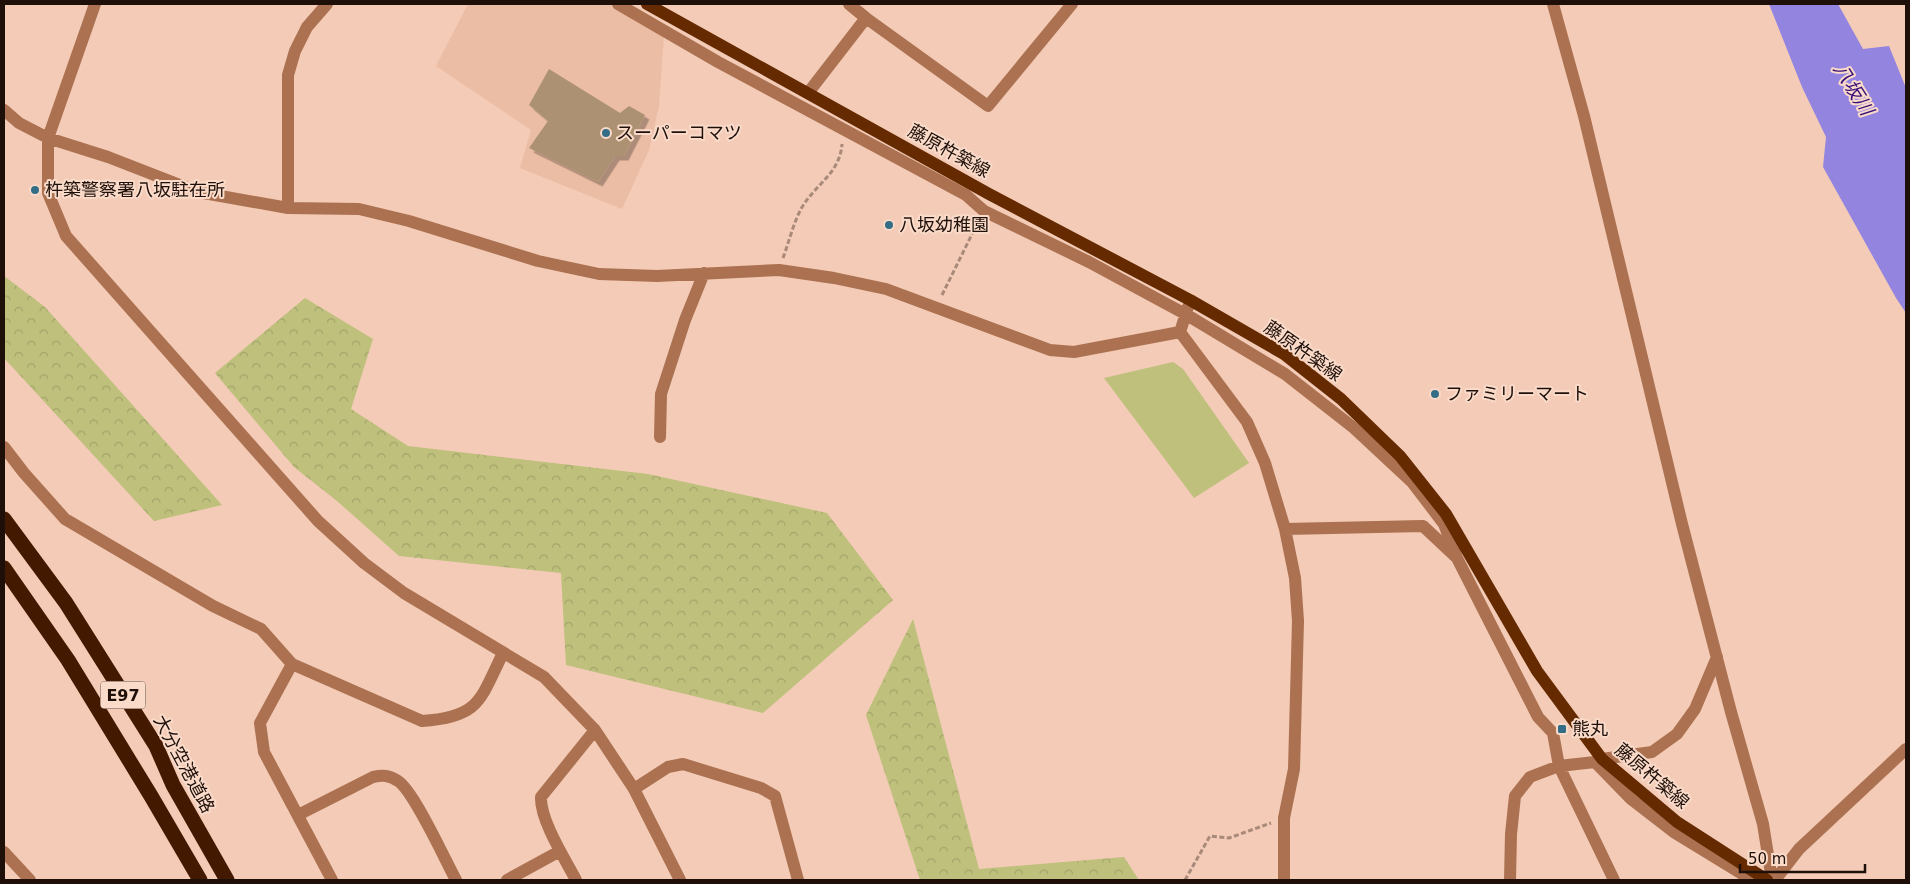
<svg xmlns="http://www.w3.org/2000/svg" width="1910" height="884" font-family="'DejaVu Sans','Noto Sans JP',sans-serif">
<defs>
<pattern id="forest-crowns" width="20" height="18" patternUnits="userSpaceOnUse" patternTransform="scale(1.25)"><rect width="20" height="18" fill="#bec07c"/><path d="M2 6a3 3 0 1 1 6 0M12 15a3 3 0 1 1 6 0" fill="none" stroke="#a3a46a"/></pattern>
<filter id="shadow"><feDropShadow dx="4.5" dy="4.5" stdDeviation="0" flood-color="#0004"/></filter>
</defs>
<rect width="100%" height="100%" fill="#f3cbb6"/>
<path fill="#ebbda4" d="M468,4H608L664,34L659,106L649,150L622,209L520,168L531,130L436,66Z"/>
<path fill="url(#forest-crowns)" d="M4,276L45,307L222,505L154,521L4,358Z
M305,298L373,339L351,409L408,446L648,474L827,513L893,600L763,713L566,665L561,573L399,556L337,501L294,467L215,373Z
M913,619L979,869L1124,857L1139,880H920L866,715Z"/>
<path fill="#bec07c" d="M1173,362L1183,369L1249,463L1194,498L1104,378Z"/>
<path fill="#9385df" d="M1769,4H1838L1863,49L1889,46L1906,88V313L1896,298L1823,167L1826,137L1802,87Z"/>
<path fill="#ac9172" filter="url(#shadow)" d="M549,69L620,113L629,106L645,115L624,156H615L598,182L529,148L548,121L529,105Z"/>
<g fill="none" stroke-linecap="round" stroke-linejoin="round">
<path stroke="#a98a7a" stroke-width="3" stroke-dasharray="5 2.5" stroke-linecap="butt" d="M783,258C789,242 793,224 801,209C814,185 840,174 842,144
M942,295L978,222
M1185,880L1210,836L1229,838L1271,823"/>
<path stroke="#ab7151" stroke-width="12" d="M95,4L48,138V193L66,236L318,521L364,563L404,593L544,677L595,730L634,789L680,880
M618,4L718,62L966,195L984,211L1089,262L1187,315L1285,374L1354,428L1412,482L1444,524L1457,558L1538,717L1553,733L1559,766L1614,880
M849,4L866,18
M1553,4L1584,116L1682,524L1731,712L1763,824L1772,880
M808,93L866,18L988,106L1072,4
M4,110L19,123L48,138L108,157L198,192L288,208L359,209L409,221L538,261L599,274L657,276L779,270L834,278L886,289L1050,350L1074,352L1180,332L1188,307
M288,208V75L295,51L307,27L327,4
M1180,332L1247,422L1265,463L1285,529L1295,578L1298,621L1294,769L1284,818V880
M660,437L661,394L685,320L704,273
M4,447L24,473L65,519L213,606L261,629L292,664L422,721C480,717 480,700 503,653
M1285,529L1423,526L1455,556
M292,664L260,723L264,752L332,880
M1595,762L1631,799L1675,833L1752,880
M634,789L668,767L683,764L761,788L775,796L798,880
M298,815L373,777C383,775 389,775 398,781C414,791 445,860 456,880
M4,852L30,880
M507,880L560,851
M576,880C565,859 540,820 541,797L595,730
M1510,880L1511,834L1515,796L1530,777L1559,766L1595,762L1602,759L1652,752L1677,734L1695,709L1717,657
M1775,880L1799,849L1906,749"/>
<path stroke="#652a00" stroke-width="12" d="M647,4L989,194L1190,300L1284,354L1341,399L1400,456L1446,514L1537,671L1602,759L1677,822L1767,880"/>
<path stroke="#431900" stroke-width="15" d="M4,519L66,603L156,746L173,785L227,880
M4,568L68,660L151,796L200,880"/>
</g>
<g fill="#346d86" stroke="#fadac9" stroke-width="2">
<circle cx="606" cy="133" r="5"/>
<circle cx="35" cy="190" r="5"/>
<circle cx="889" cy="225" r="5"/>
<circle cx="1435" cy="394" r="5"/>
<rect x="1557" y="724" width="10" height="10" rx="2.5"/>
</g>
<g text-anchor="middle" stroke-width="4" stroke-linejoin="round" paint-order="stroke">
<rect fill="#fadac9" stroke="#604d43" stroke-width="1" x="100.5" y="681.5" width="45" height="27" rx="4"/>
<g font-size="16" font-weight="bold" fill="#1e1009">
<text x="123" y="701">E97</text>
</g>
<g font-size="18" fill="#1e1009" stroke="#fadac9" text-anchor="start">
<text x="616" y="139">スーパーコマツ</text>
<text x="45" y="196">杵築警察署八坂駐在所</text>
<text x="899" y="231">八坂幼稚園</text>
<text x="1445" y="400">ファミリーマート</text>
<text x="1572" y="735">熊丸</text>
</g>
<g font-size="18" fill="#1e1009" stroke="#fadac9">
<text transform="translate(949 151) rotate(29)" y="6">藤原杵築線</text>
<text transform="translate(1303 351) rotate(35)" y="6">藤原杵築線</text>
<text transform="translate(184 764) rotate(62)" y="6">大分空港道路</text>
<text transform="translate(1652 776) rotate(40)" y="6">藤原杵築線</text>
</g>
<g font-size="19" font-style="italic" fill="#350e7a" stroke="#fadac9">
<text transform="translate(1854 89) rotate(58)" y="7">八坂川</text>
</g>
</g>
<rect width="1910" height="884" fill="none" stroke="#1e1009" stroke-width="10"/>
<path d="M1740 864v8h125v-8" fill="none" stroke="#1e1009" stroke-width="2.5"/>
<text x="1748" y="864" font-size="15" fill="#1e1009" stroke="#fadac9" stroke-width="4" paint-order="stroke">50 m</text>
</svg>
